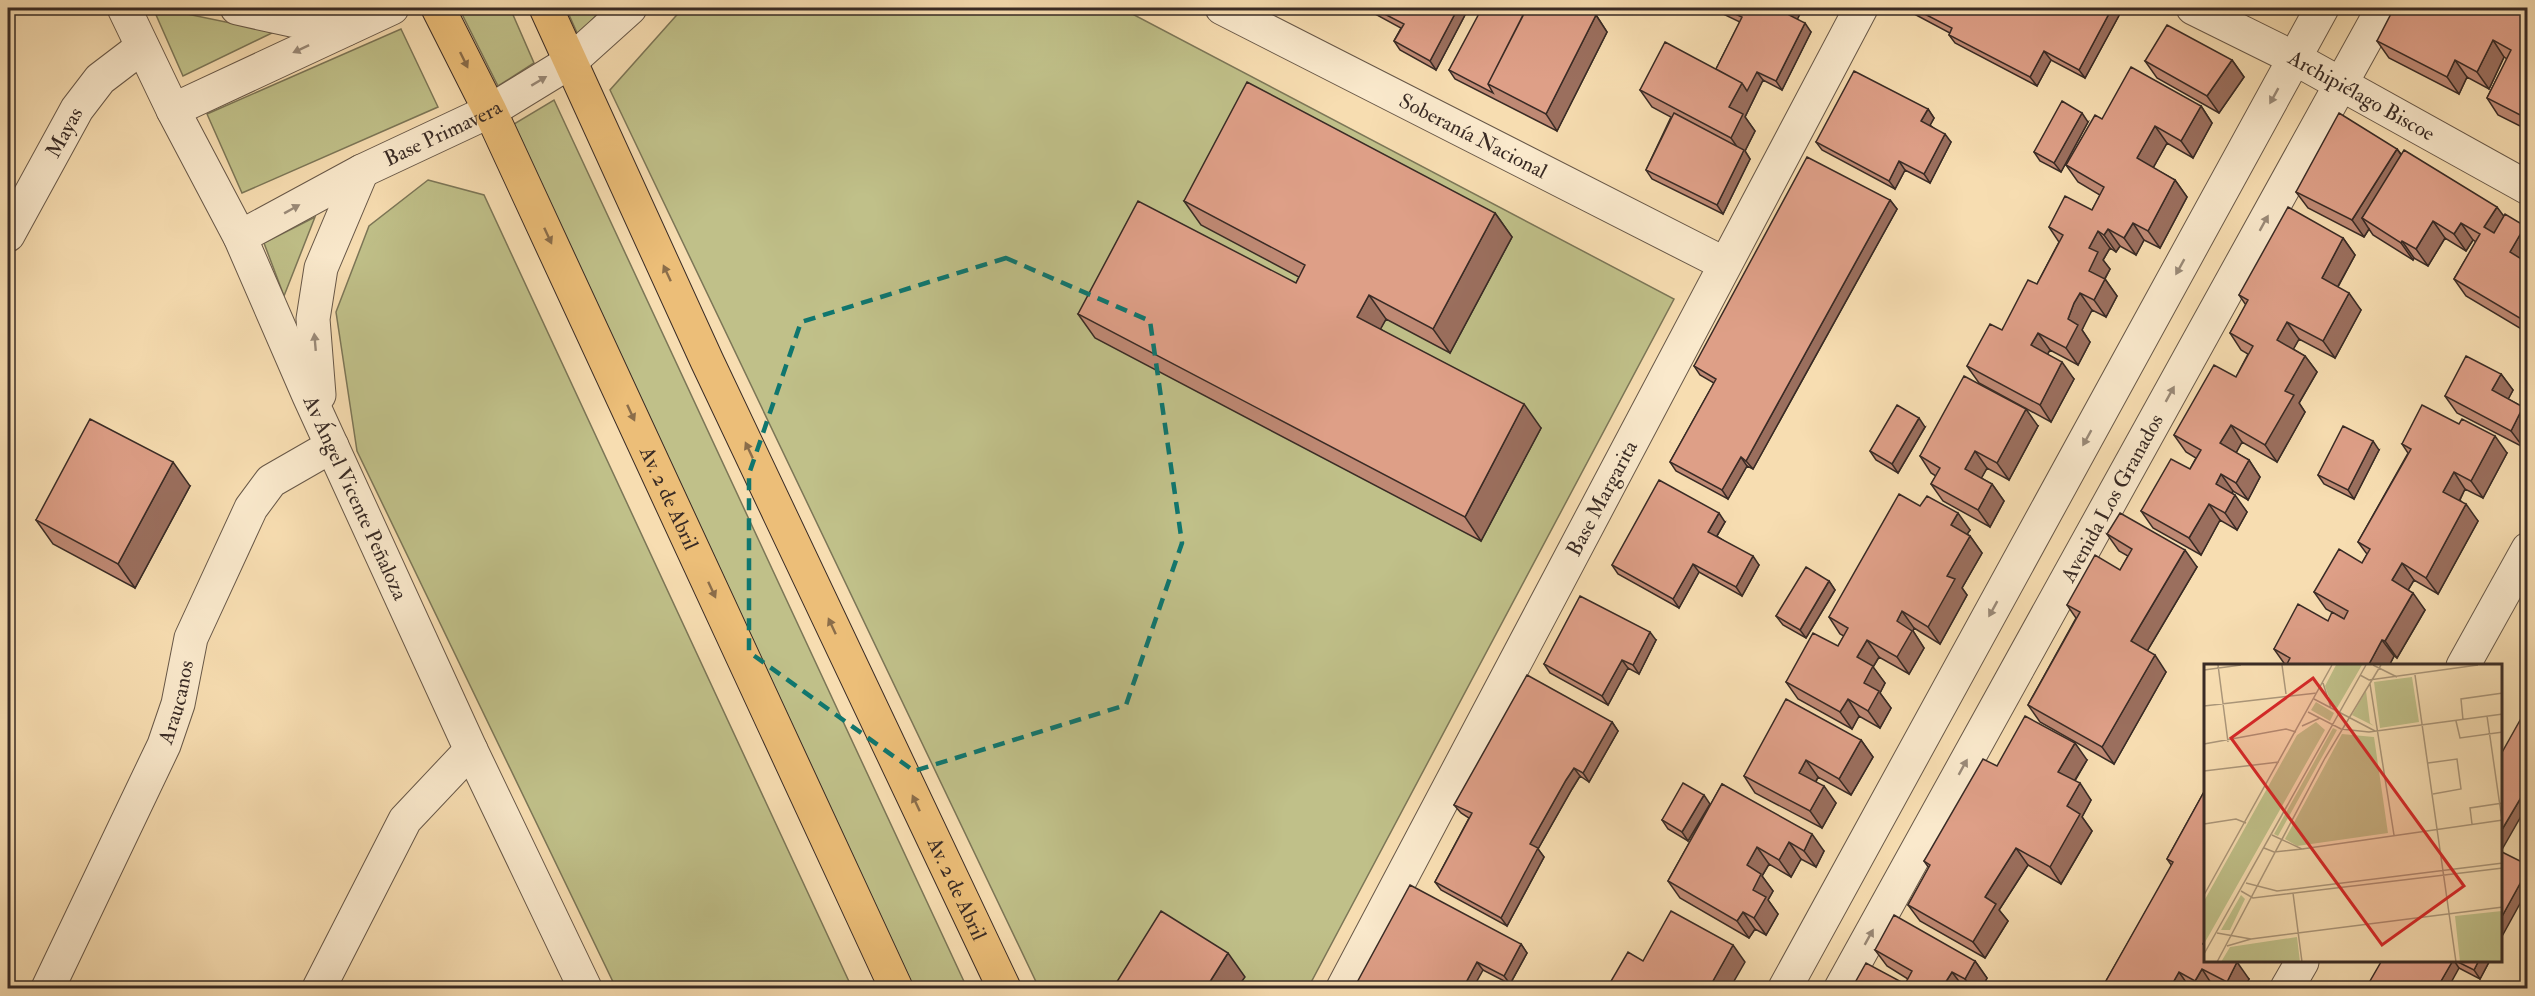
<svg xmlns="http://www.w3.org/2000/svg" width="2535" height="996" font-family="'IM FELL Double Pica',serif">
<rect width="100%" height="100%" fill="#f7ddb1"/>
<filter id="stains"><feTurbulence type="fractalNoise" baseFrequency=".00333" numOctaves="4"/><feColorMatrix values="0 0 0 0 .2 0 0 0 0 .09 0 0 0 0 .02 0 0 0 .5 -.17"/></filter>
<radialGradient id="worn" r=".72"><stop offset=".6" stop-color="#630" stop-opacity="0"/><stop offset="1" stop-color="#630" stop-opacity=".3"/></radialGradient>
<path fill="#c0c089" stroke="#7c7657" stroke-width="1.5" d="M153,8H158L274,32L183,76Z
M459,8H510L534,63L498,86Z
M566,8H603L578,35Z
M683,8H1121L1674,299L1308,988H1039L610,90Z
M401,29L438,107L242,193L207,114Z
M554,100L967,988H914L514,124Z
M428,180L484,195L852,988H616L357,451L336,312L369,226Z
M315,217L284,296L264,243Z"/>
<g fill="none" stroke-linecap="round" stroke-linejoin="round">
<g stroke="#685848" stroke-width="35">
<g id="minor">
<path id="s1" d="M124,8L173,110L240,237L309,396L471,750L585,988"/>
<path d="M237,8L291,20L346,29"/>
<path id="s2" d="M1222,8L1725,264"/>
<path id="s3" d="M2193,8L2294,58L2528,188"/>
<path d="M173,110L392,8"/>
<path id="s4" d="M8,235L77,109L100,79L142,47"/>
<path id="s5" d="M240,237L362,171L490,111L570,62L630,8"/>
<path d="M319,395L313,319L321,268L362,171"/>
<path d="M2463,666L2528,549"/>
<path id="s6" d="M48,988L164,745L178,704L191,638L251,508L271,481L332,446"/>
<path d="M319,988L405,820L471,750"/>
<path id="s7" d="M1343,988L1861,8"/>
<path d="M1785,988L2322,8"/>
<path id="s8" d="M1841,988L2383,8"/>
<path d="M2287,988L2302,962"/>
</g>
</g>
<g stroke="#392b25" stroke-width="35">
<g id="major">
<path id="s9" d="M438,8L490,111L896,988"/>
<path id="s10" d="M546,8L707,361L1004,988"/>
</g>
</g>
<use href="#minor" stroke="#fae9cc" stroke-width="33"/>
<use href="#major" stroke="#ecbe78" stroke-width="33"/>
</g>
<path fill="#bf8974" stroke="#392b25" stroke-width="1.5" d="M1371,8H1462L1466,13L1436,70L1400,50L1394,41L1401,28L1375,14Z
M1718,8H1803L1797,19L1811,32L1782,90L1763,80L1745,117L1755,131L1745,151L1750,159L1723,214L1652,179L1646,170L1671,117L1652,107L1640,90L1716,69L1740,22L1721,13Z
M1903,8H2120L2122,10L2085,78L2051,60L2037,86L1955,43L1949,35L1950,33Z
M1526,9L1596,15L1607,32L1557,131L1455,79L1449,70Z
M2528,10V130L2498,115L2487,98L2507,59L2504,57L2489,89L2467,77L2459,94L2389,58L2377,41Z
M2232,60L2244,77L2219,113L2157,78L2145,61Z
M2201,106L2212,123L2193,158L2167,143L2153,168L2175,180L2187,197L2160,248L2144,240L2136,255L2120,246L2116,252L2110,248L2103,260L2110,269L2105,279L2117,296L2106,317L2092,310L2086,320L2082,330L2090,342L2078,365L2050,350L2047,354L2074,379L2051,422L1979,383L1967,366L2002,330L2037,284L2059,242L2049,227L2092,210L2100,195L2078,182L2066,165L2102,119Z
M1928,109L1934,118L1930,125L1951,142L1930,183L1905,170L1895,189L1822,150L1816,142Z
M2088,122L2061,172L2040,161L2034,152Z
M2397,149L2401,154L2504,216L2525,226L2528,229V260L2526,262L2528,263V333L2466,296L2454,279L2476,242L2473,240L2466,251L2445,238L2428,266L2414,258L2413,260L2373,235L2369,229L2364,237L2308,208L2296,192Z
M1890,200L1897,209L1753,469L1747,466L1728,499L1676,471L1670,462L1714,383L1700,375L1694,366Z
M1184,201L1495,213L1512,237L1450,353L1386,319L1380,329L1541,428L1481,541L1095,338L1078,314L1296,283L1299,277L1201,225Z
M2343,238L2355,255L2338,287L2361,310L2335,358L2299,339L2293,349L2305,356L2317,372L2299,403L2305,412L2277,462L2242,442L2236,453L2249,460L2260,477L2248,500L2233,491L2232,493L2247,512L2237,530L2220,520L2201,555L2153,528L2141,511L2190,469L2196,458L2186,452L2174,435L2236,377L2248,354L2241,350L2230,333L2246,305L2239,295Z
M2501,374L2513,390L2508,399L2523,407L2528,413V439L2523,447L2457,413L2445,396Z
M2038,426L2009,480L1987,468L1981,478L1992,484L2004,501L1990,527L1943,501L1931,484L1936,476L1931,473L1920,456Z
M1925,427L1898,473L1876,460L1870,451Z
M2402,444L2507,453L2483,498L2465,489L2460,500L2478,521L2438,594L2414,580L2408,590L2425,610L2397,658L2394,656L2389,666H2286L2274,649L2328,621L2344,619L2326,609L2314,592L2362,563L2367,554L2358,542L2408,453Z
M2379,450L2354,499L2324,484L2318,475Z
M190,486L135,588L53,544L36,520Z
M1920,506L1970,530L1967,534L1970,536L1982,553L1962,588L1967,595L1940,644L1914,628L1913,631L1924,648L1909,674L1879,657L1873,667L1885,683L1880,693L1891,708L1880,728L1859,716L1852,729L1798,699L1786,682L1838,646L1844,636L1840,634L1829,617Z
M1725,522L1717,536L1759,565L1742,596L1699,572L1679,608L1618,574L1612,565Z
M2107,534L2197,567L2147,651L2166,672L2114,764L2040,722L2028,705L2076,618L2067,605L2120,570L2128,556L2119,551Z
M1829,581L1835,590L1806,638L1783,625L1776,616Z
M1656,640L1639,674L1628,668L1608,705L1550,673L1544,664Z
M1612,722L1618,731L1589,782L1580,776L1572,789L1538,849L1544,857L1507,926L1441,890L1435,882L1469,818L1461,813L1454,805Z
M1861,740L1873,757L1851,795L1818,777L1816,782L1836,803L1822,828L1755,793L1744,776Z
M2087,760L2075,781L2091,800L2082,817L2092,831L2061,884L2028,865L1999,910L2008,921L1985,958L1920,921L1908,905L1929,868L1924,861L1997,766Z
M1722,784L1824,851L1816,867L1801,859L1791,877L1769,864L1762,876L1773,891L1768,900L1778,914L1766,935L1755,929L1749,938L1680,898L1668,881Z
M2205,790V962L2249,979L2244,988H2218L2213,986L2212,988H2102L2172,866L2167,859Z
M1710,804L1688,841L1668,829L1662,820Z
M1521,944L1527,953L1510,984L1483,970L1354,988Z
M1875,950L1975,961L1987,978L1982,988H1852L1905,984L1908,979L1887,966Z
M2381,962H2489L2480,979L2459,968Z"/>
<path fill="#9b6f5e" stroke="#392b25" stroke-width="1.5" d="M1458,8H1462L1466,13L1436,70L1430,61Z
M1793,8H1803L1795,24L1789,15Z
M2112,8H2120L2122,10L2085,78L2079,70Z
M1596,15L1607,32L1557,131L1546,114Z
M1805,23L1811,32L1782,90L1776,81Z
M2493,40L2504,57L2489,89L2477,72Z
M2044,51L2051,60L2037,86L2030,77Z
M2232,60L2244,77L2219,113L2207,96Z
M2455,60L2467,77L2459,94L2447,77Z
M1757,72L1763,80L1745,117L1755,131L1745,151L1750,159L1723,214L1717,205L1742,154L1731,138L1729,107L1742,83Z
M2201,106L2212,123L2193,158L2181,141Z
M1928,109L1934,118L1928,129L1921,121Z
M2082,113L2088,122L2061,172L2054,163Z
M2155,126L2167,143L2149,175L2137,158Z
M1945,134L1951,142L1930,183L1924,174Z
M2397,149L2409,166L2362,218L2369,229L2364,237L2352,220Z
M1899,161L1905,170L1895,189L1889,181Z
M2175,180L2187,197L2160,248L2148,231Z
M1890,200L1897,209L1753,469L1746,461Z
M2497,207L2509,223L2496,244L2484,227Z
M1495,213L1512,237L1450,353L1433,329Z
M2433,221L2445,238L2428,266L2416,249Z
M2133,223L2144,240L2136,255L2124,238Z
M2461,223L2473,240L2466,251L2454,234Z
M2525,226L2528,229V260L2522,269L2510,252Z
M2108,229L2120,246L2116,252L2104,235Z
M2098,231L2110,248L2103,260L2110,269L2100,287L2089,271V248Z
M2343,238L2355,255L2333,295L2322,278Z
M2402,241L2414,258L2413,260L2401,243Z
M2105,279L2117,296L2106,317L2094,300Z
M2080,293L2092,310L2082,330L2090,342L2078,365L2066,348L2068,319L2074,303Z
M2349,293L2361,310L2335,358L2323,341Z
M1369,295L1386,319L1374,341L1357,317Z
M2287,322L2299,339L2289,357L2277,340Z
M2038,333L2050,350L2043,362L2031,345Z
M2305,356L2317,372L2299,403L2305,412L2277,462L2265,445L2285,391Z
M2062,362L2074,379L2051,422L2040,405Z
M2501,374L2513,390L2504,407L2492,390Z
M1524,404L1541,428L1481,541L1465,517Z
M2523,407L2528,413V439L2523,447L2511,431Z
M2026,409L2038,426L2009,480L1997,463Z
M1919,418L1925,427L1898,473L1892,464Z
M2231,425L2242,442L2232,460L2220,443Z
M2495,436L2507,453L2483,498L2471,481Z
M2373,441L2379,450L2354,499L2348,490Z
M1975,451L1987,468L1977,486L1965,469Z
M1741,457L1747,466L1728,499L1722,490Z
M2249,460L2260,477L2248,500L2236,483Z
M173,462L190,486L135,588L118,564Z
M2454,472L2465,489L2455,509L2443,492Z
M2221,474L2233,491L2227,501L2216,484Z
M1992,484L2004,501L1990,527L1978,510Z
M2235,495L2247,512L2237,530L2225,513Z
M2209,504L2220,520L2201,555L2189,538Z
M2466,504L2478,521L2438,594L2426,578Z
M1719,513L1725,522L1714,541L1708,532Z
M1958,513L1970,530L1962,542L1951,525Z
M1970,536L1982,553L1962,588L1967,595L1940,644L1928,627L1947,576Z
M2185,550L2197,567L2143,658L2131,641Z
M1753,556L1759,565L1742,596L1736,587Z
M2402,563L2414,580L2404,597L2392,580Z
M1693,564L1699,572L1679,608L1673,599Z
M1829,581L1835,590L1806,638L1800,630Z
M2413,593L2425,610L2397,658L2385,641Z
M1902,611L1914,628L1913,631L1924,648L1909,674L1897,657V621Z
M1650,632L1656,640L1639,674L1633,665Z
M1867,640L1879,657L1873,667L1885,683L1880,693L1891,708L1880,728L1868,711L1864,683L1857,657Z
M2382,640L2394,656L2389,666H2368Z
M2155,655L2166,672L2114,764L2102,747Z
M1622,660L1628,668L1608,705L1602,696Z
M1848,699L1859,716L1852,729L1840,712Z
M1612,722L1618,731L1589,782L1583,773Z
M1861,740L1873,757L1851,795L1839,779Z
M2075,743L2087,760L2070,788L2058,772Z
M1806,760L1818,777L1811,790L1799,773Z
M1574,768L1580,776L1572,789L1538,849L1544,857L1507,926L1501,918L1530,844L1566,780Z
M2080,783L2091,800L2082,817L2092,831L2061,884L2050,867L2067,806Z
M1824,786L1836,803L1822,828L1810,811Z
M2523,794L2528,801V804L2500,853V833Z
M1704,795L1710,804L1688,841L1682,832Z
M1812,834L1824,851L1816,867L1804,851Z
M1789,842L1801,859L1791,877L1779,860Z
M1757,847L1769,864L1762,876L1773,891L1768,900L1778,914L1766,935L1754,918L1753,890L1747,865Z
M2016,848L2028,865L1999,910L2008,921L1985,958L1973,942L1985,897Z
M2528,869V889L2500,940V920Z
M1743,912L1755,929L1749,938L1737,921Z
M1521,944L1527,953L1510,984L1504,976Z
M1733,945L1745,962L1730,988H1709Z
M1228,953L1245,977L1237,988H1206Z
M1975,961L1987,978L1982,988H1972L1965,979Z
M1477,962L1483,970L1473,988H1463Z
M2237,962L2249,979L2244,988H2231L2227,982Z
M2452,962H2455L2459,968L2448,988H2437Z
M2478,962H2489L2480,979L2474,970Z
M2202,969L2213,986L2212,988H2200L2195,981Z
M1952,972L1964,988H1942Z
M2179,972L2190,988H2170Z"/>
<path fill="#de9f87" stroke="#392b25" stroke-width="1.5" d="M1373,8H1458L1430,61L1394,41L1404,24Z
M1482,8H1524L1526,9L1488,84L1493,93L1449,70Z
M1527,8H1581L1596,15L1546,114L1488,84Z
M1722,8H1793L1789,15L1805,23L1776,81L1757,72L1747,91L1742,83L1716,69L1742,17Z
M1913,8H2112L2079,70L2044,51L2030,77L1949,35L1952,28Z
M2394,8H2523L2528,10V119L2487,98L2511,50L2493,40L2477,72L2455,60L2447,77L2377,41Z
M2167,25L2232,60L2207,96L2145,61Z
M1665,42L1742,83L1729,107L1743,114L1731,138L1640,90Z
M2131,67L2201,106L2181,141L2155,126L2137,158L2175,180L2148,231L2133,223L2124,238L2108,229L2104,235L2098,231L2089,248L2098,252L2089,271L2105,279L2094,300L2080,293L2074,303L2068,319L2078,325L2066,348L2038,333L2031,345L2062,362L2040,405L1967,366L1990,324L2002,330L2028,280L2037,284L2063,235L2049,227L2065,196L2092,210L2104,187L2066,165L2095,115L2102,119Z
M1854,71L1928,109L1921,121L1945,134L1924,174L1899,161L1889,181L1816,142Z
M1247,82L1495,213L1433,329L1369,295L1357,317L1524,404L1465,517L1078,314L1138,201L1296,283L1305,265L1184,201Z
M2062,101L2082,113L2054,163L2034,152Z
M1674,113L1744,150L1717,205L1646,170Z
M2339,113L2397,149L2352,220L2296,192Z
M2404,150L2497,207L2484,227L2494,233L2505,214L2525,226L2510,252L2528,263V323L2454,279L2480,234L2461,223L2454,234L2433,221L2416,249L2402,241L2401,243L2362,218Z
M1807,157L1890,200L1746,461L1741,457L1722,490L1670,462L1716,379L1694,366Z
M2288,207L2343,238L2322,278L2349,293L2323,341L2287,322L2277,340L2305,356L2285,391L2294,395L2265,445L2231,425L2220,443L2249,460L2236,483L2221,474L2216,484L2235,495L2225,513L2209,504L2189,538L2141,511L2171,459L2190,469L2201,450L2174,435L2214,365L2236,377L2253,346L2230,333L2248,300L2239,295Z
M2466,356L2501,374L2492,390L2523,407L2511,431L2445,396Z
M1964,376L2026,409L1997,463L1975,451L1965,469L1992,484L1978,510L1931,484L1940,468L1920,456Z
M1897,405L1919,418L1892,464L1870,451Z
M2422,405L2459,424L2462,419L2495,436L2471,481L2454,472L2443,492L2466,504L2426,578L2402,563L2392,580L2413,593L2385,641L2382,640L2368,666H2346L2343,664L2342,666H2286L2290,658L2274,649L2298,604L2328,621L2332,612L2344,619L2348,611L2314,592L2339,549L2362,563L2370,549L2358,542L2411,449L2402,444Z
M90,419L173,462L118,564L36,520Z
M2343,426L2373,441L2348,490L2318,475Z
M1659,480L1719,513L1708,532L1753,556L1736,587L1693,564L1673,599L1612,565Z
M1899,494L1920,506L1927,496L1958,513L1951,525L1970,536L1947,576L1955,579L1928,627L1902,611L1897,621L1912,631L1897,657L1867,640L1857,657L1873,666L1864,683L1879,691L1868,711L1848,699L1840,712L1786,682L1813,633L1838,646L1848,628L1829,617Z
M2120,513L2185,550L2131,641L2155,655L2102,747L2028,705L2080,612L2067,605L2095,555L2120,570L2132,549L2107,534Z
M1806,567L1829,581L1800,630L1776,616Z
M1580,596L1650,632L1633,665L1622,660L1602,696L1544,664Z
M1527,675L1612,722L1583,773L1574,768L1566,780L1530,844L1538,848L1501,918L1435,882L1472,813L1454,805Z
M1786,699L1861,740L1839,779L1806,760L1799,773L1824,786L1810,811L1744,776Z
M2528,706V797L2523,794L2500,833V756Z
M2025,716L2075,743L2058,772L2080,783L2067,806L2080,814L2050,867L2016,848L1985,897L1996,904L1973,942L1908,905L1930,865L1924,861L1983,759L1997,766Z
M1683,783L1704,795L1682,832L1662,820Z
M1722,784L1812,834L1804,851L1789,842L1779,860L1757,847L1747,865L1761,874L1753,890L1766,897L1754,918L1743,912L1737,921L1668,881Z
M2205,790V940L2203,944L2205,945V962H2237L2227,982L2202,969L2195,981L2179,972L2170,988H2102L2173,862L2167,859Z
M2500,851L2528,865V869L2500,920Z
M1410,885L1521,944L1504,976L1477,962L1463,988H1354Z
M1161,911L1228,953L1206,988H1113Z
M1671,911L1733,945L1709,988H1607L1628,952L1643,961Z
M1894,915L1975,961L1965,979L1952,972L1942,988H1852L1866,963L1905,984L1912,971L1875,950Z
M2381,962H2452L2437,988H2366Z
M2458,962H2478L2474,970Z"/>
<defs><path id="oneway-solid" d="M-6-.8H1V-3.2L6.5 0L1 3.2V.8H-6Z" transform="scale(1.5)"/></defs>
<g fill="#9a8a78">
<use href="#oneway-solid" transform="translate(301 49) rotate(155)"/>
<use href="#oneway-solid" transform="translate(539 81) rotate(-31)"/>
<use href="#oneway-solid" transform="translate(2274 96) rotate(119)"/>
<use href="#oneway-solid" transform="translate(292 209) rotate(-29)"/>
<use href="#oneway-solid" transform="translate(2264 223) rotate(-61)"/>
<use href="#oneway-solid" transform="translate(2180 267) rotate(119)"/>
<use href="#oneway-solid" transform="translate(315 342) rotate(-95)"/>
<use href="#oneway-solid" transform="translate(2170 394) rotate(-61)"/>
<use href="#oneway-solid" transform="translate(2087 438) rotate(119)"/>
<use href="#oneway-solid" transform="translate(1993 609) rotate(119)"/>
<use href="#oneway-solid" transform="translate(1963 767) rotate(-61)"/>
<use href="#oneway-solid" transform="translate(1869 937) rotate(-61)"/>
</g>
<g fill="#8a6d4a">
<use href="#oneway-solid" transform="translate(464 60) rotate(64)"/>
<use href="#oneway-solid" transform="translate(548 236) rotate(65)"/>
<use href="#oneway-solid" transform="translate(667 273) rotate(-115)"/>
<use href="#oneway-solid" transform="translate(631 413) rotate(65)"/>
<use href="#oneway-solid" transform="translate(749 450) rotate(-115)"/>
<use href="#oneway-solid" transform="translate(712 590) rotate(65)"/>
<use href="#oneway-solid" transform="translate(832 626) rotate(-115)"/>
<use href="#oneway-solid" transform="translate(916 803) rotate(-115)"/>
</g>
<path fill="none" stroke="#0f766e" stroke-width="4.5" stroke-dasharray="12 8" stroke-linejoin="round" d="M1006,258L1150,321L1182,543L1126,705L914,771L749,652V474L801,322Z"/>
<g text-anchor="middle" stroke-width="5" stroke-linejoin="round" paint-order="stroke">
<g font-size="21" fill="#392b25" stroke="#fae9cc">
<text dy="7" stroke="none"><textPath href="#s3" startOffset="190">Archipiélago Biscoe</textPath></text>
<text dy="7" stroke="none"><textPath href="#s4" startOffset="117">Mayas</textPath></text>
<text dy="7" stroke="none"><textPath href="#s5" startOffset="228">Base Primavera</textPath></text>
<text dy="7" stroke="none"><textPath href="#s2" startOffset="282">Soberanía Nacional</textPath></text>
<text dy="7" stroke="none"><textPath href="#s1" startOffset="542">Av Ángel Vicente Peñaloza</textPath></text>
<text dy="7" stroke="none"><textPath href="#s9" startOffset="542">Av. 2 de Abril</textPath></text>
<text dy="7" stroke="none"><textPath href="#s7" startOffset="554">Base Margarita</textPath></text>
<text dy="7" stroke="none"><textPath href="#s8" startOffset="560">Avenida Los Granados</textPath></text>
<text dy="7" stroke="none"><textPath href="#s6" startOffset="314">Araucanos</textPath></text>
<text dy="7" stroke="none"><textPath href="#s10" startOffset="972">Av. 2 de Abril</textPath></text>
</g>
</g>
<g transform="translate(2204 664)">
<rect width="298" height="298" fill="#f7ddb1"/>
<path d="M132,1H158L133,44L128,42L121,22ZM208,13L215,58L176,64L170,18ZM162,27L166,59L170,62L148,51ZM112,38L130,49L126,57L107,46ZM112,58L121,66L0,280V237L93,71ZM129,64L133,66L74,172L70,170ZM138,70L170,73L184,169L93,182L81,175ZM37,231L41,235L26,266H17ZM298,247V298H256L251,252ZM93,273L96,298H17L26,283Z" fill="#c0c089"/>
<path fill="none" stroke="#ab9679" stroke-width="1.5" d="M14,1L24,78M78,1L82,30M169,1L193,13M0,6L37,1M156,11L165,16L274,1M211,11L252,298M119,19L127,44M166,20L190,171M110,35L171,67M0,42L113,29M104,48L137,65L165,68L299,50M283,52L298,156M259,56L257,35L299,29M252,57L256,74L299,68M98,62L116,54M0,80L82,65L92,68M224,99L253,95L257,125L229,130M0,107L75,98M0,160L32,155L42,159M268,160L266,144L299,139M60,184L70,188L98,185L68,171M98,185L299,156M42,219L73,227L299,199M37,227L49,234L299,204M89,229L98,298M0,231L128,1M13,269L47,275L23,282M47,275L299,243M0,290L162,1M13,298L121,94L177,1"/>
<path fill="#d62828" fill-opacity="0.15" stroke="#d62828" stroke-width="3" d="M109,14L260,222L178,281L27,74Z"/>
<rect width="298" height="298" fill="none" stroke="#392b25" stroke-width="3"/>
</g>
<rect width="2535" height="996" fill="none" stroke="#f7ddb1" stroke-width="30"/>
<rect x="9" y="9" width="2517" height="978" fill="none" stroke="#392b25" stroke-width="3"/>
<rect x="15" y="15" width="2505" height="966" fill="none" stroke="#392b25" stroke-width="1.5"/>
<rect width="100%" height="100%" filter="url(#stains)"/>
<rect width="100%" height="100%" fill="url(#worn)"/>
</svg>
